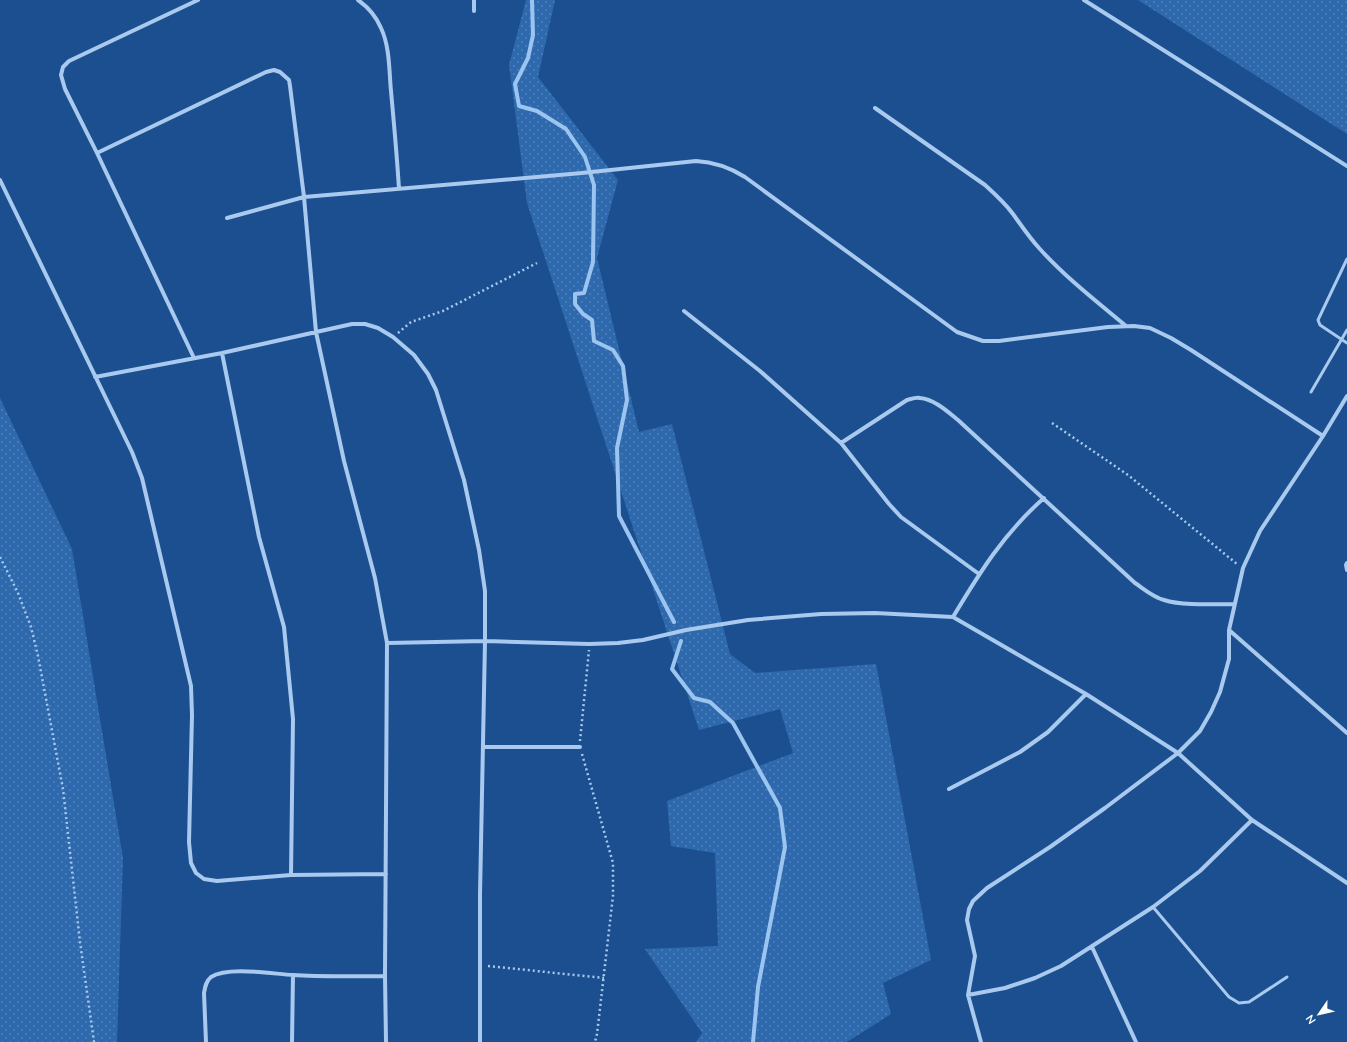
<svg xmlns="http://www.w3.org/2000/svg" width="1347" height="1042" font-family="Mulish,sans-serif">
<defs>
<pattern id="grass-dots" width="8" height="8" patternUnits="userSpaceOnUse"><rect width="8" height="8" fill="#2e69ad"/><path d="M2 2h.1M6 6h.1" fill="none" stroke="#4d80b9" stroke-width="1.8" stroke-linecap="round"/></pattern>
</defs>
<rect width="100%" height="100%" fill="#1b4f8f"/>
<path fill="url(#grass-dots)" d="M526,0H555L538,77L618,180L597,258L639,432L672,424L730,654L755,673L876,664L931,960L883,983L891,1014L847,1042H696L702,1033L645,949L718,946L715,853L671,846L667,801L793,753L780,709L699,730L527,203L509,65Z
M1138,0H1347V134Z
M0,398L72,549L123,858L117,1042H0Z"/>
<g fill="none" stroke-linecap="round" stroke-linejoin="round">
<path stroke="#9cc4f0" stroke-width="4" d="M532,0L533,35L528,58L515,84L519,106L537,111L566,129L585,157L594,185L593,262L584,293L575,294V304L583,314L592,320L594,341L613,350L623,366L627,400L617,448L619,516L674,622
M681,641L672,669L694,698L710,702L733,723L780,808L785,847L758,987L753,1042"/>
<path stroke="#a9c9ee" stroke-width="2.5" stroke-dasharray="2 3" stroke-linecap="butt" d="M398,333L411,322L443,311L537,263
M1052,423L1128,475L1237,564
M0,557L18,593L31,627L38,656L63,789L80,942L94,1042
M580,741L589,650
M582,754L613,863V896L597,1034L595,1042
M488,966L604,978"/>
<path stroke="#a9c9ee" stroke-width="3" d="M1347,259L1318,320L1320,325L1347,343
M1311,392L1347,330
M1153,907L1229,997L1239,1003L1249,1002L1287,977"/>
<path stroke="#a9c9ee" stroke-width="4" d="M358,0C368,7 376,16 381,28C390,47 389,71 391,91C394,124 397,156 399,189
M1084,0L1347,166
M474,11V0
M875,108L985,185C995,194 1005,203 1013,214C1021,225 1029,237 1039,248C1065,277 1096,301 1126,326
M97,153L266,72L274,70L280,72L289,80L290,86L304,197L316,332L344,461L375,578L387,643L385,976L386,1042
M0,180L132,452L142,478L191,686L192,715L189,842L191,863L196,873L204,879L217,881L291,875L386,874
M227,218L304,197L582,173L696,161C715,162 729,167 745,177L957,332L983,341H999L1108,327L1134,326L1150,328L1171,338L1191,350L1323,436
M684,311L760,371L841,443L889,504L901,517L979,574
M222,353L259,537L284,627L293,719L291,875
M194,358L97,153L65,89L61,75L63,67L69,61L198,0
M95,377L222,353L352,324H365L378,328L393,337L414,355L428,374L436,390L464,480L479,550L485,591V641L480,895V1042
M841,443L907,400C911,399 916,397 920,398C934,399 948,412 958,420L1135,583C1144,589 1153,597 1164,600C1182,606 1215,604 1235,604
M1347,563L1346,565L1347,570
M953,617C980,572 1004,533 1044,498
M1229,630L1347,733
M387,643L485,641L589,644L618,643L643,640L686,630L748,620L821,614L875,613L953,617L1086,694L1178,753L1252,820L1347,883
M484,747H580
M949,789L1020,752L1048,732L1086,694
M1092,947L1136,1042
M968,995L1005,988L1035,978L1061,966L1153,907L1200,871L1252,820
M206,1042L204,993C205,987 206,981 211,977C228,966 273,974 293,975C323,977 354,976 385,976
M292,1042L293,975
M981,1042L968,995L975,956L967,920L969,909L973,901L987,888L1050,847L1105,808L1178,753L1200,731L1211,712L1220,692L1229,659V630L1243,568L1260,531L1323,436L1347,396"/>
</g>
<g transform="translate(1319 1014) rotate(236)" stroke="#1b4f8f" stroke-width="3" paint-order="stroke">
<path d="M0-3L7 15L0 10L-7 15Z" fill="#ffffff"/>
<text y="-6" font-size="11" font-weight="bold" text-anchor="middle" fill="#ffffff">N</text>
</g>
</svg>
